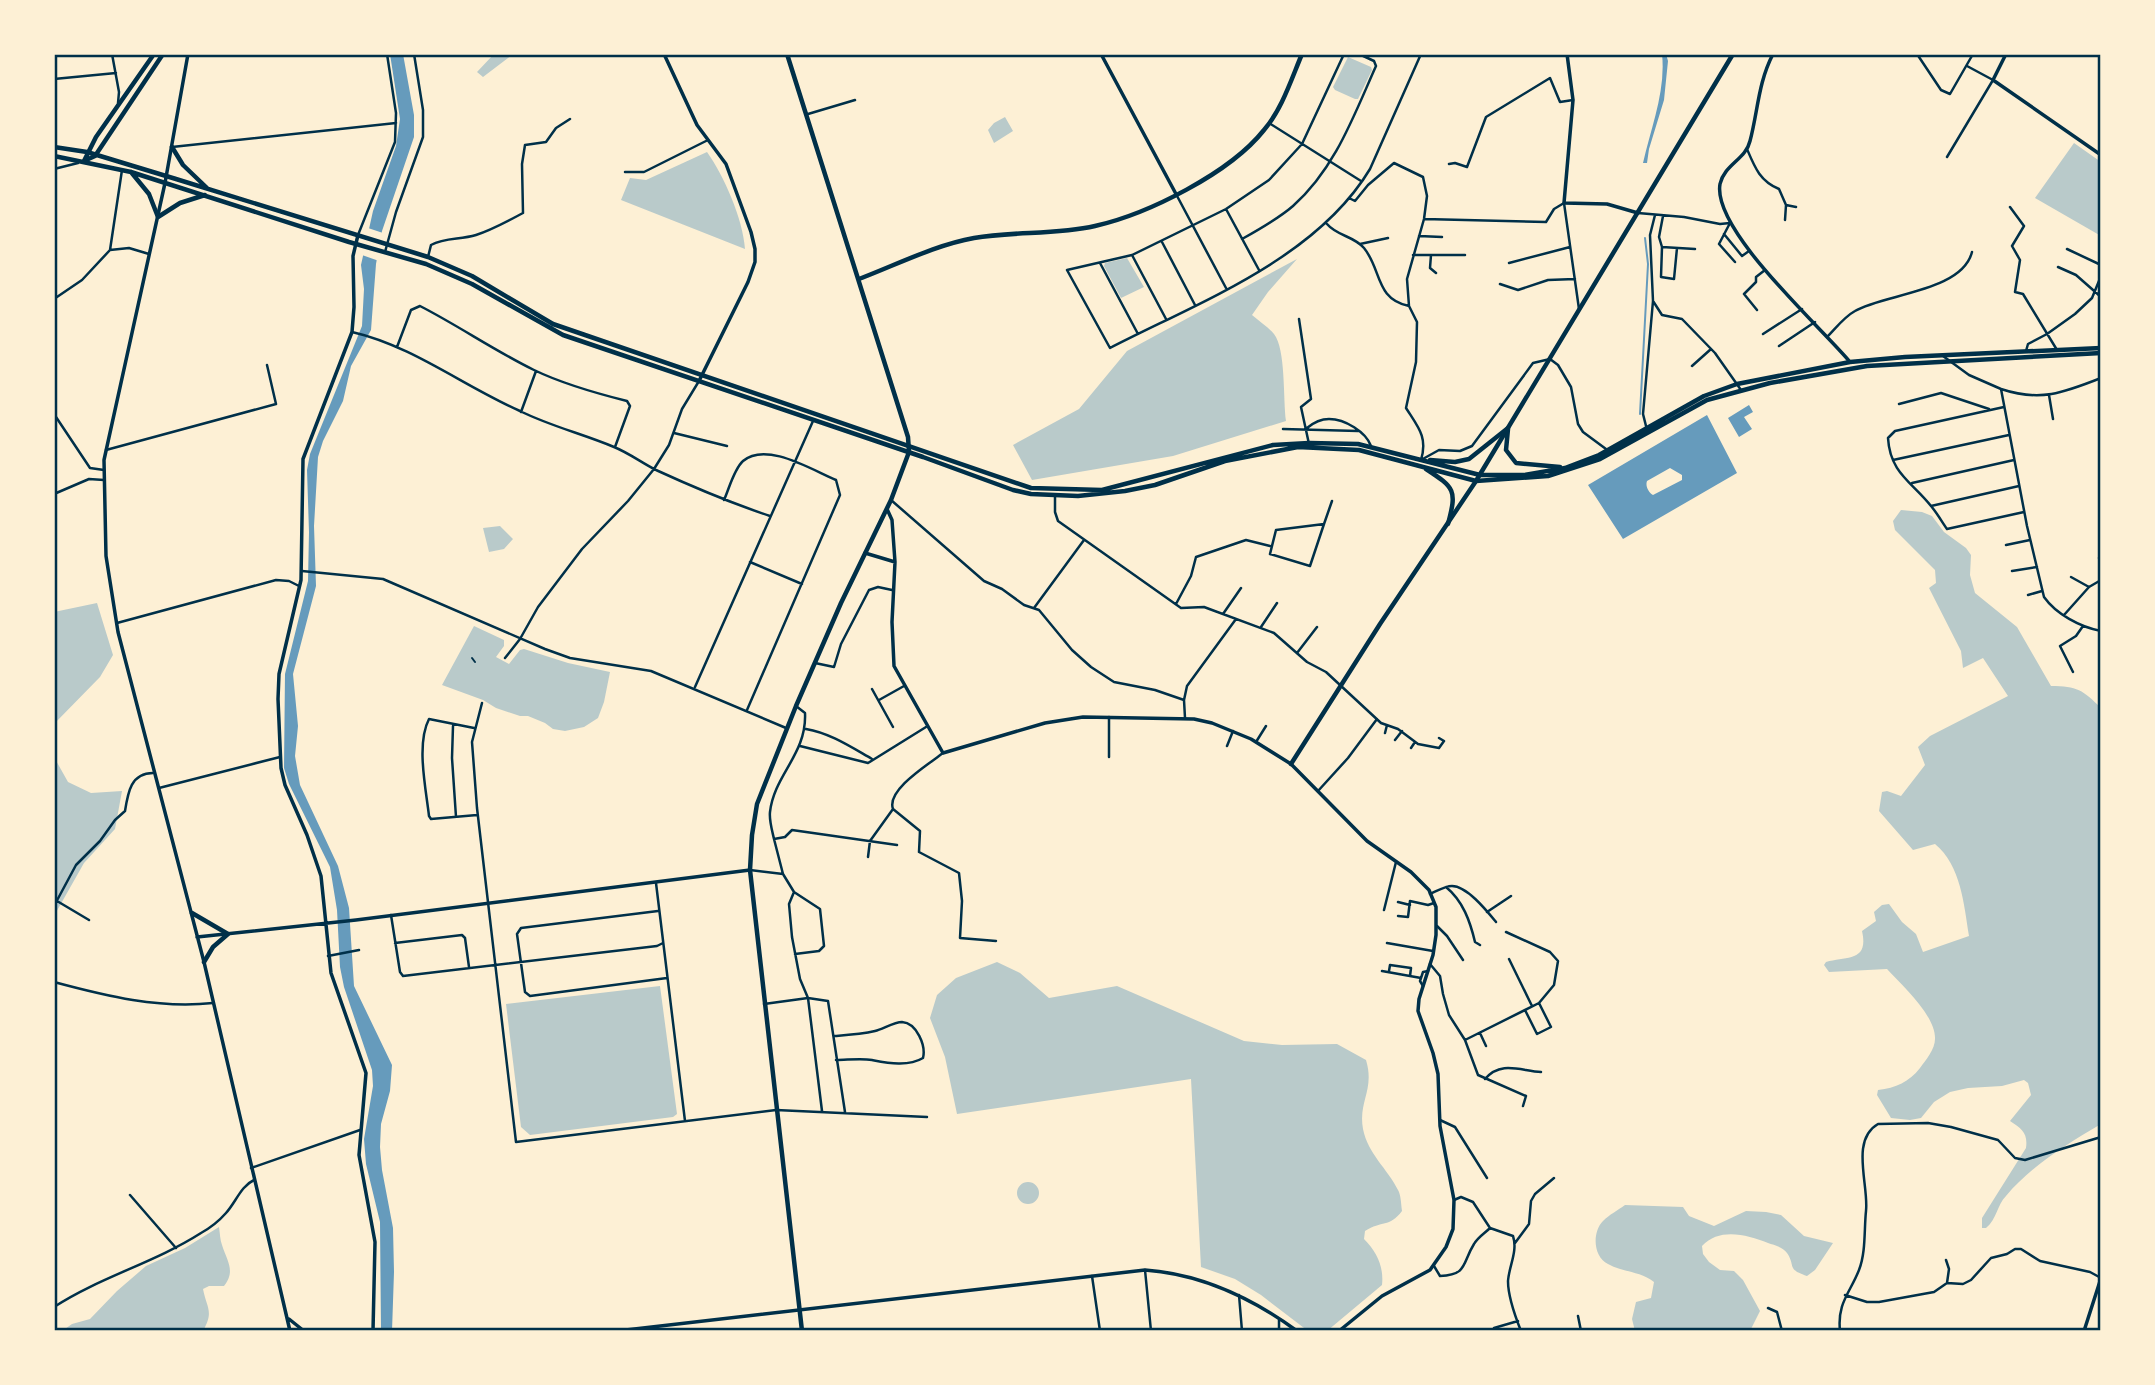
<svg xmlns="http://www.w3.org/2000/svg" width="2155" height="1385" font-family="'Playfair Display',serif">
<rect width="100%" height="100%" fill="#fdf0d5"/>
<path fill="#b9caca" d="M494,54L512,55L483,77L477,72Z
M1348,57L1371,67L1372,70L1358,99H1355L1335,90L1333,87Z
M1005,117L1013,131L994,143L988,130L994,123Z
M2074,143L2101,162V236L2035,198Z
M707,152C724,176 743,219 745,249L621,200L630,178L646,180Z
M1127,258L1144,287L1121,298L1104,266L1105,263Z
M1297,259L1268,292L1252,315C1259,321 1268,327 1274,334C1286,349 1283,400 1286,421L1173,456L1032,480L1013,445L1079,409L1127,351Z
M1901,510L1922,512L1932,516L1944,532L1966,548L1971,555L1970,575L1975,593L2017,627L2051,686C2077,686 2083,690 2101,708V809L2099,812L2101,816V1124C2067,1144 2031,1166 2006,1196C1997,1205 1997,1219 1986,1228H1982V1218L2026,1148C2028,1133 2022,1129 2010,1121L2031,1095L2028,1083L2024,1080L2002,1086L1968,1088L1950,1092L1934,1102L1921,1118L1910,1120L1891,1118L1877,1095L1878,1090C1896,1088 1909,1082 1920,1068C1926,1060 1935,1049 1935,1039C1936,1016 1902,985 1887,969L1829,972L1824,965L1826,962C1847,956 1869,962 1862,931L1876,921L1874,912L1882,905L1889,904L1902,922L1916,934L1923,952L1969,936C1964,905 1961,865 1935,844L1913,850L1879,811L1882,792L1887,791L1901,796L1925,765L1918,747L1930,736L2008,696L1983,658L1963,668L1961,651L1929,588L1936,583L1935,570L1895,530L1893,521Z
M500,526L513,539L504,549L489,552L483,528Z
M97,603L113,655L100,677L54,724V612Z
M474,626L504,640V646L496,657L509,664L520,650L524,649L568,663L610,672L604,702L598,718L584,727L565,731L553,729L545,723L528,716H520L496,708L483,700L442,685Z
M54,757L68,782L91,793L122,791L115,829L84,863L54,916Z
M997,962L1020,973L1049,998L1117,986L1244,1041L1282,1045L1337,1044L1366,1060C1375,1090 1358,1101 1363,1129C1368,1154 1387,1168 1398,1190C1401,1195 1401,1204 1402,1211C1389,1228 1382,1220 1365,1231L1364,1239C1377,1252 1384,1267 1382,1285L1327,1331H1308L1261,1295L1235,1279L1201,1267L1191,1079L957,1114L945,1057L930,1018L937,995L956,978Z
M660,986L677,1114L673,1117L530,1135L521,1127L506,1004Z
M1017 1193a11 11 0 1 1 22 0a11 11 0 1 1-22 0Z
M1625,1205L1683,1207L1689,1216L1714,1226L1746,1211L1766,1212L1781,1215L1804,1236L1833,1243L1815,1270L1807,1276C1786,1269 1796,1266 1787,1253C1783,1247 1774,1245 1768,1243C1747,1235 1720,1227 1702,1246L1703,1254L1709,1262L1720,1270L1734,1271L1743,1280L1760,1311L1750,1331H1635L1632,1319L1636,1302L1651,1298L1654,1282C1640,1271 1622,1272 1608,1264C1593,1257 1592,1232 1603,1221C1609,1215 1618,1210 1625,1205Z
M219,1227C220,1233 220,1240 222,1245C227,1261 236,1271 224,1286H209L203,1289C207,1309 214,1311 203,1331H62L72,1324L90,1319L117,1291L146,1266L185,1248Z"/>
<path fill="#669bbc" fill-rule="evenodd" d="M390,54H403L414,115V137L382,231L376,264L371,330L351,366L343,401L323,441L318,457L314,526L316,586L293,674L298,726L295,756L300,785L338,866L349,908L354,986L392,1065L390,1091L381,1124L380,1147L382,1170L393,1228L394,1272L392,1331H381L380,1222L366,1164L364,1139L373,1086L372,1070L344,987L340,967L337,910L330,867L289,784L284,768L285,674L308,581L309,532L307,470L310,454L362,326L364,289L361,265L373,211L396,146L400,119Z
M1662,54H1666L1668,61L1664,100L1649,149L1647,163H1643C1651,127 1666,91 1662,54Z
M1749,405L1753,412L1744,417L1752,429L1739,437L1728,418Z
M1707,415L1737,473L1623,539L1588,485ZM1670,468L1682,475V480L1653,495C1649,493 1645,486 1647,481Z"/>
<path fill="#fdf0d5" d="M368,228L383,233L379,261L362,255Z"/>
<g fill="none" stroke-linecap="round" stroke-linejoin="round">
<path stroke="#669bbc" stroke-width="2" d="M1640,414L1648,264L1645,238"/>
<path stroke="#003049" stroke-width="2" d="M472,658L475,662"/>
<path stroke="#003049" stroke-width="2.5" d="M112,54L119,92L118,103
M1344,54L1302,144L1269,180L1226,209L1132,255L1067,270L1110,348C1199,302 1316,259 1370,169L1421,54
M1917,54L1941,90L1950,94L1973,54
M54,79L116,73
M808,114L855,100
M1269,123L1361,181
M172,147L396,123
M1747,149C1755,168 1760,181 1779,189L1786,205L1796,207
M1947,157L1993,80L1967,66
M1449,164L1455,163L1467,167L1486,117L1550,78L1560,102L1573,100
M54,169L78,163
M625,172H644L708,140
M1176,194L1226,288
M1349,198L1355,201L1368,185L1394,163L1423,177L1427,196L1424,219L1407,279L1409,306L1417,322L1416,362L1406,408C1418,427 1428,437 1421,460
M2010,207L2024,226L2012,246L2020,260L2015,292L2023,294L2057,350
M1226,209L1259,270
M1638,213L1684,217L1720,224L1730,223
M1663,216L1659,237L1662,247L1695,249
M1424,219L1546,222L1554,209L1564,203L1579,309
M1785,220L1786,205
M1730,223L1719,244L1735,262
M1327,224C1337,236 1354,236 1364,248C1382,270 1375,299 1409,306
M1724,234L1742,256L1749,251
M358,235L395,142L396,113L387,54
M1419,236L1442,237
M1242,239C1260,229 1278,219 1293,206C1335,169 1354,115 1376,66L1374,61L1359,54
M1162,242L1195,305
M1360,244L1388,238
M1662,247L1661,277L1674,279L1677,248
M2067,249L2101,265
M110,250L122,170
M385,252L396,212L423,137V110L414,54
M1132,255L1166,319
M1413,255H1465
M1431,255L1430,268L1436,273
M428,257L431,245C445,237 460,240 476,235C492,230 508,221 523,213L522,164L525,145L546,142L556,128L570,119
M1100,263L1138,334
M1509,263L1570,247
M2058,267L2076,275L2101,297
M1500,284L1518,290L1548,280L1575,279
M54,299L82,280L110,250L129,248L149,254
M1653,301L1662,315L1682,319L1715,353L1741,390
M1757,310L1744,294L1756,282V277L1765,270
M1299,319L1311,399L1301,407L1309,444
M352,332C413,346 463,386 520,411C550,426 583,434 614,447C629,453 642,463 656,470C693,487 731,503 770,516
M1763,334L1802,309
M1827,337C1836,328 1844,317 1855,311C1883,294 1962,292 1972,252
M1779,346L1815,322
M397,347L411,310L420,306C459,326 495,351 534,370C563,384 595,393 627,401L630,406L615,447
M2026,351L2028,344L2047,334L2075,314L2092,298L2101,276
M1943,356L1969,375L2001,389
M1692,366L1711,349
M2101,378C2063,393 2040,402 2001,389L2027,526L2044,597C2056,614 2080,627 2101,631
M2049,395L2053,419
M1899,404L1941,393L1989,409
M2004,407L1895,431L1888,438C1890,473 1912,482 1931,506C1937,513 1942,522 1947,529L2024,512
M521,412L536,371
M54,414L90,468L104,470
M1307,428C1313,423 1321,419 1329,419C1345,419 1366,432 1371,446
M1283,429L1358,431
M1647,430L1643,414L1653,301L1650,235L1655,215
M674,433L727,446
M106,450L276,404L267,365
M1421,460L1439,450L1460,451L1472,446L1533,363L1550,359L1558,365L1571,387L1578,424L1583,432L1606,449
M1893,460L2009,435
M1912,483L2014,460
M54,494L89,479L104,480
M1055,495V512L1058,521L1181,608L1204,607L1274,633L1307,662L1326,672L1381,723L1398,729L1418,744L1439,748L1444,741L1439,738
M724,500C729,489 734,469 743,461C766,441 812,470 836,480L840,495L747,710
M891,500L984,581L1002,589L1024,605L1039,610L1072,650L1091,667L1114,682L1155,690L1184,700
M1931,506L2019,486
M1324,524L1310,566L1270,554L1276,530Z
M1324,524L1332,501
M2006,545L2030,540
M2099,558L2101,559
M750,562L802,584
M302,571L383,579L545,649L570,658L651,671L786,728
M2012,571L2037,567
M2071,577L2089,587
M2028,595L2042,591
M1176,604L1191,576L1196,557L1246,540L1270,546
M1034,608L1084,540
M1223,614L1241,588
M2064,615L2089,587L2101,580
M117,623L276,580L289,581L299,586
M1261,627L1277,603
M1297,653L1317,627
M505,658L520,639L538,607L582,549L628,501L654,469L669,445L682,409L699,381
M815,663L834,667L841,644L869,590L878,587L892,590
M2073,672L2060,646L2076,636L2083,626
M695,687L813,421
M872,689L893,727
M879,700L904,686
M482,703L472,742L477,808L516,1142L776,1110L927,1117
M1109,717V757
M1185,718L1184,700L1187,686L1236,619
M453,726L452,758L456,817
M474,728L429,719C416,744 426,789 429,816L431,819L477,815
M806,729C830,733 851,747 872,759
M1385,733L1387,725
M1395,740L1402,731
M1256,742L1266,726
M800,746L868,763L926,727
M1227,746L1233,731
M1411,748L1415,742
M943,753C929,764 886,790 893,809L920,831L919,852L959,873L962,901L960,938L996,941
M159,788L280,757
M1318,791L1348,758L1377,719
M774,839C772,830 769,820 770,812C774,775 807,754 805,713L796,706
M868,857L870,841L893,809
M750,870L783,874L794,892L820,909L824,946L819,951L795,954
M783,874L774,839L785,837L792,830L897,845
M656,883L685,1121
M1446,887C1463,901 1470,921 1475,942L1480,945
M794,892L789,904L792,937L800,979L808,998L822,1111
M1430,894C1437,891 1445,886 1452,886C1467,886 1487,911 1496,922
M57,901L89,920
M1398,902L1410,905
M54,906L76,865L100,841L115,820L125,811C128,792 131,773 153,773
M1384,910L1396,862
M658,911L521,928L517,934L525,992L530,996L667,978
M1487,912L1511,896
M391,915L400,972L403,976L657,946L663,943
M1398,916L1408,917L1410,901L1428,905L1434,903
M1437,926L1447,936L1463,960
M395,943L462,935L465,938L469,967
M1387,943L1433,951
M328,956L359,950
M1509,959L1532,1006
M1430,964L1440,976L1443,994L1449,1015L1465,1040L1478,1075L1526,1096L1523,1106
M1382,971L1421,978
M1389,971L1390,965L1411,968L1410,976
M54,982C106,996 159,1009 213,1003
M1423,986L1420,981L1423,972L1428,971
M764,1004L808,998L828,1001L845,1112
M1525,1010L1537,1034L1551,1027L1539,1003
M1480,1033L1486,1046
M835,1036C848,1035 862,1034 875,1031C883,1029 894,1022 902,1022C917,1023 926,1046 923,1058C908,1067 888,1063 872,1060C861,1058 847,1060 836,1060
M1465,1040L1539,1003L1554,985L1558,961L1550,952L1506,932
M1485,1079C1501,1060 1521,1071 1541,1072
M1440,1120L1455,1127L1487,1178
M251,1168L360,1130
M130,1195L176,1248
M1454,1200L1461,1197L1473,1202L1490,1228L1513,1236C1518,1251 1509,1266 1508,1281C1508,1297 1515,1316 1521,1331
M1515,1243L1529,1224L1531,1201L1535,1194L1554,1178
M1946,1260L1949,1269L1947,1283
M1434,1266L1440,1276C1468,1275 1462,1263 1474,1244C1478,1237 1485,1233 1490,1228
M1145,1270L1151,1331
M1092,1276L1100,1331
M1239,1295L1242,1331
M1845,1295L1867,1302H1879L1934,1292L1947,1283L1963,1284L1971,1280L1991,1258L2007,1254L2015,1249H2021L2040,1261L2090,1272L2101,1278
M54,1307C100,1277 154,1263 201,1233C210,1228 219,1221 226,1213C236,1202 241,1186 254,1180
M1768,1308L1777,1312L1782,1331
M1578,1316L1581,1331
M1494,1328L1518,1321
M1279,1331V1320
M1591,1331L1592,1330
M1840,1331C1837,1303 1850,1293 1859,1270C1866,1252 1864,1230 1866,1211C1869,1185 1850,1140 1878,1124L1928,1123L1951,1127L1998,1140L2015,1158L2025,1160L2101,1137"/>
<path stroke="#003049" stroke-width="3.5" d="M188,54L165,183L104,460L106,556L118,632L204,962L290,1331
M664,54L697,125L726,164L751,232L755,249V262L748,282L699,381
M1101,54L1176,194
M1567,54L1573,100L1564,203L1607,204L1638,213
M1773,54C1758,83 1758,111 1750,141C1746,159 1724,165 1720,184C1712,230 1820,326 1850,362
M2006,54L1993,80L2101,155
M358,235L353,256L354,307L352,332L303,459L301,580L279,674L278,699L281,768L285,785L307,835L321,876L331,973L366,1073L359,1155L375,1242L373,1331
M887,509L892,520L895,562
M865,553L895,562L892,622L894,666L943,753L1045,723L1083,717L1194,719L1212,723L1251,739L1291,764L1367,841L1411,872L1429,890L1436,907V935L1433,955L1419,999L1418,1011L1433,1053L1438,1074L1440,1126L1454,1200L1453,1229L1446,1247L1430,1270L1382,1296L1339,1331
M197,937L356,920L750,870
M289,1319L304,1331
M617,1331L1145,1270C1201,1274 1252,1298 1297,1331
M2084,1331L2101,1278"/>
<path stroke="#003049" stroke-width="4.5" d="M787,54L908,437L909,452L891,500L841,603L796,706L757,804L752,835L750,870L802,1331
M84,161L95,156L163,54
M84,161L96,137L154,54
M859,279C896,265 935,245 974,238C1014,231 1056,235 1095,226C1148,214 1230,173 1264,130C1282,109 1291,80 1302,54
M1291,764L1380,624L1476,481L1733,54
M192,913L228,934L213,947L204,962"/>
<path stroke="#003049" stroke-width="4.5" d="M54,147L87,152L176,179L428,257L472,276L553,324L1031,488L1102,490L1273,445L1309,443L1358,444L1480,475H1524L1565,468L1599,455L1704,396L1737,384L1850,362L1905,357L2101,348
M172,147L183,165L207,188
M54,156L131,172L349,242L426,264L472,284L563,335L923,457L1013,490L1031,494L1078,496L1125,491L1155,485L1225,461L1298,447L1359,450L1476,481L1548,476L1600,459L1707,400L1770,383L1867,366L2101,353
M131,172L149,194L158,217L180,203L205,195
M1508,429L1506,450L1516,463L1560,467
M1430,460L1455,462L1469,459L1508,428
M1426,469C1455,488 1457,490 1448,524"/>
</g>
<rect width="2155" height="1385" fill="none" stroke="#fdf0d5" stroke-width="112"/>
<rect x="56" y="56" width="2043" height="1273" fill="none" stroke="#003049" stroke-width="2.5"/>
</svg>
